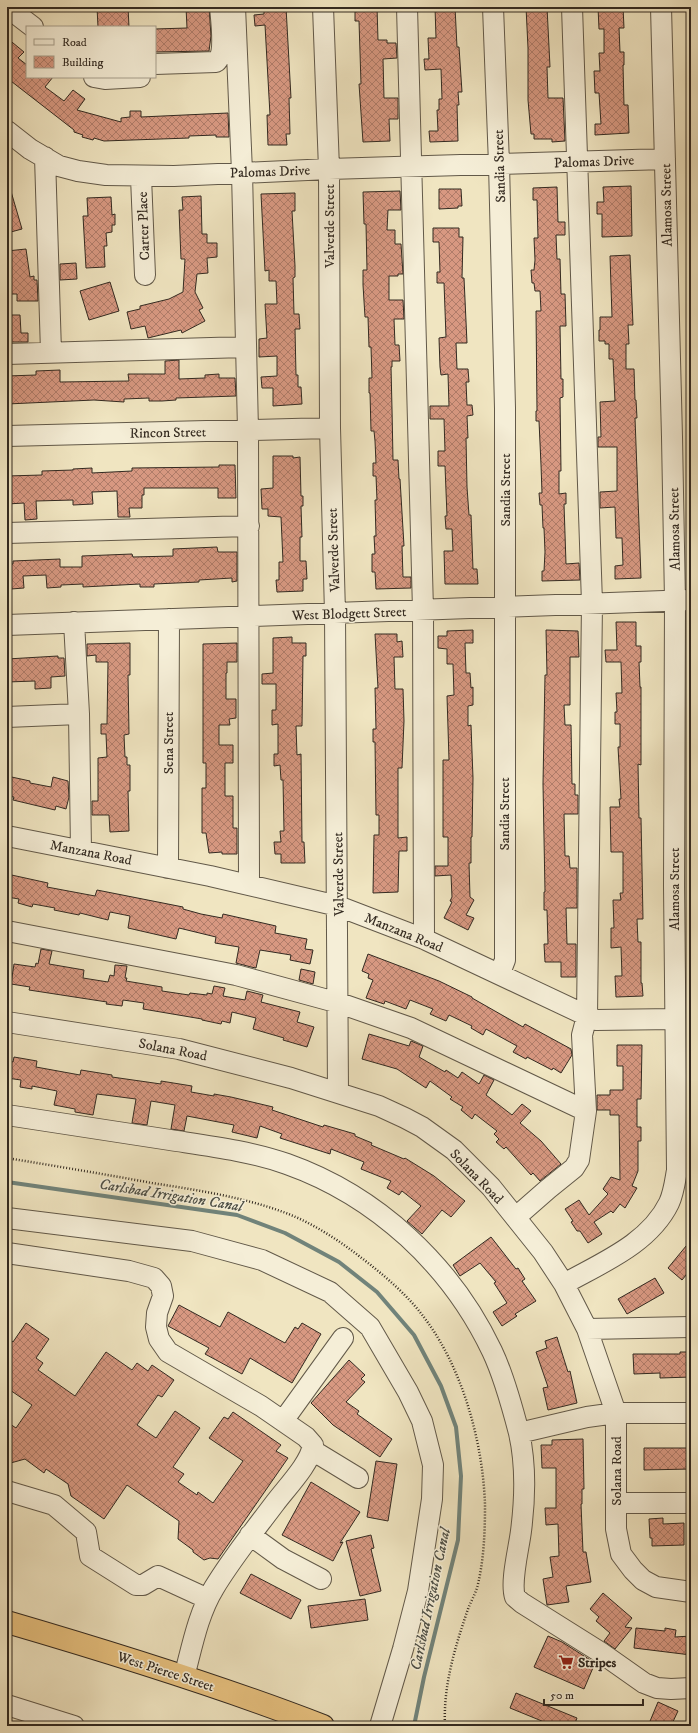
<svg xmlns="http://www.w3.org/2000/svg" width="698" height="1733" font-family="'IM FELL DW Pica',serif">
<defs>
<pattern id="building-cross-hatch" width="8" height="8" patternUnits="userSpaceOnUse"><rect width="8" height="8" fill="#d79881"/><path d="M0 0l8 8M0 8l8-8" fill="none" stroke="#af7c69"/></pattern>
</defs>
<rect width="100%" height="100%" fill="#f0e5c1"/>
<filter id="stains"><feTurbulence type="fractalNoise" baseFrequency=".005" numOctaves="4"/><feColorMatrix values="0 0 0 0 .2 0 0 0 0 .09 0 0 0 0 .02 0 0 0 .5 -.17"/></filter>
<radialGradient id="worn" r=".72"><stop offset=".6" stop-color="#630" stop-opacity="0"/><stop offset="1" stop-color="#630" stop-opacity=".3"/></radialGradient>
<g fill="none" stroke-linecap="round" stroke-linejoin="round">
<path stroke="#71837a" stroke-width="4" d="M7,1182L237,1215L285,1233L339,1262L377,1292L414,1335L441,1386L456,1427L461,1476L458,1540L424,1677L414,1726"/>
</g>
<path fill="url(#building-cross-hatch)" stroke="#332a21" d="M97,7H128L129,27H98Z
M186,7H209L211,36L209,51L155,52V29L187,28Z
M286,7L291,98H289L290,134H286L287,145H268L267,115H270L265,25L255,26L254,15L264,14V8Z
M359,7H377L378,40H387V43H396L397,58L383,59L384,98H398V119H389L390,141L363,142L359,84H361L359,21H355V10H359Z
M435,7H455L457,47H459L462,92H458L459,105H457L458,141L430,142L429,131H438L437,110H439V99H442L441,69L425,70L424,59H429L428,38H436Z
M526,7H547L550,67H547L548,98H563L565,141L552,142V139H534V134H531L528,100V48Z
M598,7H623L624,28H619L620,52H624V65H623L624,105H628L629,133L595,135V124H601L599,93H595L594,71H600L599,53H604V29H599Z
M7,38L24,52L18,58L27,65V77H53L45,87L64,101L73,90L85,99L77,110L121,122V118L130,117V111H141V117L228,113L229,137H216V135L189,136V138L104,141L94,138L93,140L82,137L83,135L74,132V130L7,78Z
M631,186L632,236L602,237V214H597V202H604L603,187Z
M557,187L558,222H565V235H556L557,259H560L561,294H565L566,326H560L561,379H563V397L560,398L561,471H559V494L566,493V504H564L566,564L579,563L580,580L542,581V571H544L545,552L544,528H543L542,505H540L539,493H542L541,465L539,421H536V411H537L536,311H541L540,291H535L534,283H532L531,270H534L535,260L534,238H538L537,200H533V188Z
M10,188L22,229L7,233V189Z
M439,189H461L462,206H458V208L439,209Z
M400,191L401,210H388L387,230H395V244H401L403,274H398V276H389V300H403L404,319H394L395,345H399L400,361H392V367H391L392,409L393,460H398L399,479H400L404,546H402L403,577H411V588L376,589L375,572H372V554H375L374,536H376L375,500H377L376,476H373V463H376L375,441L374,431H371L370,393H369V378H372L371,347H369L368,317H365L363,285V270H367L366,224H364L363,192Z
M295,193V211H292L295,266V277L293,278L294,314H299L300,329H295L296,375H298V387H301L302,404L273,406V388H262L261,377L277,376V356L259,357V339L267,338L265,304H277L276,281H269V270L265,271L261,194Z
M201,196L202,234H207V243H217V257L207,258L208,273L197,274L195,292L203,308L199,310L205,321L182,333L181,330L148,338L145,326L131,329L127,312L140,309V306L169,299L183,292L185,259H181L179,210H183L182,197Z
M111,197L112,215L115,214V225H112V232L106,233L107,246H104L105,267L86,268L83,216H88L87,198Z
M433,228H459V237H463L462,278H464L467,343H456L457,369H468L469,382H466L467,405H472L473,415L467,416L468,438H466L467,487L469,515H471L473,569H477L478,584H445L444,551H453L452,529H446L445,516H447L445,466H438V451H445L444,419H430V406H449L448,374L441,375L440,367L439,338L446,337L444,283H437V272H440L439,242H433Z
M26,249L30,277L34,276V280H37L38,301H17V294H7V251Z
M630,255L633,325H628L629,344H626V369H634L635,400H636L637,418H635L641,578L615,579V566L623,565L622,538H616L615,507L600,508V492L617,491V447H598V437H601L600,402L615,401L613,359H609V344H605V341H599V330H600V317H612L610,256Z
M76,263L77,279L60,280V264Z
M110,282L119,311L89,320L80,291Z
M7,315H20L21,333H28V342H7Z
M179,360V379L205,378V375L219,374V378H235L236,396L176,398V400L162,401H149V398L124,399V402L94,400L7,404V376L36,375V371L60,370V382L129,381L128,374H165V361Z
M273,456H293V458L300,457L301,496H303V506H301L302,537H300V561H306L307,579H303V591L277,592L276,580H279V562H283L281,517L268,516V509H262L261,489L273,488Z
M219,465H235L236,498H218V488H144V495H142V508H129L130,517H118L117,491L92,492L93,504L73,505V500L36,501L37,519L25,520L24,503L7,504V476L42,475V471L73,470V469L92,468V473L132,471V468L219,467Z
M217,547L218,552H237V581L232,582V578L199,580V582L154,584V587H140V584L83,587V584L61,585V587L47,588L46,575L23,576L24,588L11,589L10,583H7V564H13V561L60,559V567H82V556L132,554L133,557L173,556V549Z
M616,622H636V646H641V662H639L640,687H641V765L638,764L639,818H641L643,919H637L638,942H641V983H642L643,996L616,997L615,976H622L621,947L611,948V928H614L613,900H621L620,893H623V852H611L610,807H620L619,799H621L618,747H620V724H615V712H617L616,693H622L621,662H606L605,650H617Z
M473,630V643H465L466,673H470L471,688L473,687V705L468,706V726L471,725L473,778L472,837H471V863H469L470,897L474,900L466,915L474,918L468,930L444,918L452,902L450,901L452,897L451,875L435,876V866H448V837H443V760H449L447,696L454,695L453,664H447V649L438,648V636H447V631Z
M546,630L578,631L579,657H570V705H564L565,725H571L572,784H575V795H578V814H564L565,856H569L570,868H577V908H566L567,944H576V977H561V962H545L544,944H548L547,910H544V892H545L543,784L545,675H547Z
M375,634H397V642L402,641L403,657H394L395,689H403L404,721L402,768H398V838L407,837V851H399L398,892L373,893L374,835H379V815H376L375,742H373V729H376L375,688H378Z
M292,637V643H306V656H303L302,726H296L297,755L301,754L302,842H304L305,863H281V854H275L274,842H281L280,831H284L283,780H281L280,765L274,766V754H278V724L272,725V710H276V684H262V674L273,673V638Z
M130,643V675H128L129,734L124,735L125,757H127V765H130V791H128L129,831L110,832L109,815H92V801H98V758L107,757L106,734H101V724H107L108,662H96V655L87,656V644Z
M237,643V662H227V673H226V699H236V718L229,719L230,725H219V745H233V763H225V796H233V828H237V854H222V852L209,853L206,833H202V788H206V763H203V644Z
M58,656V658H64L65,676L51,677V688L35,689V681L7,682V659Z
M7,776L30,781V783L51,787L53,777L68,781L69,797L66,809L56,806L55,810L13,800L14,797L7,796Z
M7,874L48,883L47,887L95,896L97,890L183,907V909L201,914L222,918L223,914L276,926L275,933L307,939L305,949L313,950L310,964L290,960L291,955L260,950L256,968L251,967L236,963L239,947L215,943L216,937L179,928L176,939L128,928L130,916L110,912L108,920L80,913L79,915L54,910L55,908L33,904L32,907L18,903L19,899L7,897Z
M41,949L52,951L49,964L84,970L83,978L108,982L110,975L114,976L115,965L127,966L125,978H127L126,981L162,987V991L189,995L190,993L207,995V993L212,994L214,986L225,988L223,996L245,1000L247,991L263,995L261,1002L300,1012L297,1022L314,1027L307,1047L283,1040L284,1038L253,1029L256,1018L232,1012L230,1023L222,1021L221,1024L202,1020V1019L143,1009L144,1003L123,1000L122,1006L106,1004L107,1002L29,990L30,987L11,984L14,964L35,967L36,963L38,964Z
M368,954L439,981L472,997V998L523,1027L525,1024L571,1049L572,1055L561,1073L553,1068L552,1070L527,1057L526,1059L513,1052L517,1046L486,1029L483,1035L471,1028L472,1026L449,1015L446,1021L430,1014L433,1009L410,1000L406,1009L385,1001L384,1004L366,998L373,980L368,978L369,974L362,971Z
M301,969L315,972L313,984L299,980Z
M369,1034L409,1046L411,1041L423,1046L419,1057L445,1072L446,1070L458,1078L462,1072L479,1084L484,1075L494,1080L486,1095L512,1115L522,1104L531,1111L520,1123L541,1141L561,1164L540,1181L533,1173L531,1175L506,1147L504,1149L496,1142L499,1139L494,1134L497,1131L475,1114L472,1119L461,1110L463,1107L450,1099L452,1097L430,1081L426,1088L397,1069L362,1059Z
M617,1045H642L641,1099H637V1127H641V1141H638V1171L632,1186L637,1188L625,1208L620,1204L613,1213L611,1211L594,1222L602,1234L588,1243L580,1231H577L571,1222L573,1221L565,1209L579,1200L589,1215L608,1194L603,1189L611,1177L620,1180L619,1115H610V1110H597V1095H610V1090H623V1066H617Z
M14,1057L37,1061L36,1067L80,1075L81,1070L112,1075V1077L161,1084V1081L192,1086L191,1092L214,1096V1094L231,1097L273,1107L272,1110L323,1127L324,1125L355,1134V1136L372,1143L371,1145L404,1159L405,1158L434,1176L465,1201L451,1217L442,1210L422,1234L407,1221L421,1206L402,1191L399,1195L387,1188L391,1181L361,1169L364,1162L331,1149L330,1154L280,1138L282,1134L260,1126L257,1138L232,1132L234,1125L187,1116L184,1131L171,1129L175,1105L151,1101L147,1125L132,1123L136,1099L97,1094L93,1115L75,1112V1109L54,1105L57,1091L32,1086V1089L20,1087L21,1080L7,1078L9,1061L13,1062Z
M491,1237L516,1269L518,1268L525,1279L522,1281L536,1301L515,1314L517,1316L502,1326L493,1312L507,1303L494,1283L496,1282L480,1263L460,1276L453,1265Z
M691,1240V1269L682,1280L668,1268Z
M655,1278L664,1293L627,1314L618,1299Z
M179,1305L220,1327L228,1312L285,1343L295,1327L298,1329L302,1323L321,1334L292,1383L250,1358L242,1374L205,1354L209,1348L168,1326Z
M26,1323L49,1339L36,1358L43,1363L38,1370L75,1396L106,1352L132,1370L137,1363L148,1371L152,1365L174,1380L162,1397L158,1395L137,1425L156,1438L175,1411L200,1428L173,1467L184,1474L178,1482L197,1495L198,1492L213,1503L243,1461L209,1438L224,1417L228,1419L233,1412L281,1445L276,1451L288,1458L218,1559L210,1558L204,1560L193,1552V1550L178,1539L179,1521L127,1485L104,1519L71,1496L68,1484L46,1469L44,1473L25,1459L7,1464V1422L16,1428L32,1405L7,1388V1338L13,1342Z
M557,1337L568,1372L570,1371L577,1403L548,1410L543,1388L548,1387L536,1352L547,1348L545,1341Z
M680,1352H691V1377L660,1378V1373L634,1374L633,1354H680Z
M349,1360L365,1375L361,1379L365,1382L346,1402L359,1411L357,1414L392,1439L380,1457L333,1425L311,1403Z
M583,1439L584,1489H582V1504H581L583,1552H586L591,1582L566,1586L569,1602L547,1605L543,1579L553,1577L550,1557L559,1556L558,1524L546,1525L545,1508H556V1468H542L541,1445H552V1440Z
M644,1448H691V1469L644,1470Z
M376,1461L397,1464L388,1521L367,1517Z
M311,1482L360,1512L340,1543L343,1542L333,1561L282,1535Z
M663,1518V1524L684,1523V1545L652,1546V1538H650L649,1519Z
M371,1535L374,1548L371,1549L381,1591L360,1596L346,1541Z
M251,1574L301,1600L291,1619L240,1593Z
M603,1593L632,1618L625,1627L632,1628L615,1649L604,1641L610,1633L596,1621L599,1617L590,1609Z
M365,1599L368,1620L311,1628L308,1606Z
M636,1628L665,1631V1628L676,1630L675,1637L691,1636V1655L634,1648Z
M548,1636L562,1642L595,1663L584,1689L534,1667Z
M516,1693L577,1718L574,1726H554L510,1708Z
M658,1702L678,1711L671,1726H648Z"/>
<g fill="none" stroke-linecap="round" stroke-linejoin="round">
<g stroke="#625949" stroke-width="22">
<path id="minor" d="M7,7L33,27
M235,7L242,172L248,430L249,884
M323,7L329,169L330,428L335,613L338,1092
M407,7L423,610L424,939
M493,7L499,164L505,408V960L500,973
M155,64L216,62C226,54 221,20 220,7
M94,77L105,79L140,77
M7,131L30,149L59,166L78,171L106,175L174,176L329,169L665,159
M45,157L51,352
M141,177L145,275
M7,354L245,347
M7,436L330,428
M7,533L249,526
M74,622L79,714L81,850
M7,625L691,600
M7,717L79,714
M7,836L210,876L338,906L424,939L596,1020L675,1019
M168,868L169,619
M7,931L236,975L339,1003L411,1028L586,1111
M7,1022L179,1049L291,1078L379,1106L405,1118L422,1127L454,1150L491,1187L543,1252L564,1284L587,1329L616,1413V1529L621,1554L633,1570L643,1580L656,1587L691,1592
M7,1115C61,1123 116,1132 170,1140C209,1146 250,1151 287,1164C377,1196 451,1265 492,1351C504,1376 512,1406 519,1433C526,1464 525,1500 521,1531C519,1548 510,1582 515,1597L522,1603L600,1652L644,1683L657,1688L671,1689L691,1688
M516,1217L548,1189L574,1168L579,1160L586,1111L582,1035L587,1016L592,603L572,7
M7,1218L192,1241L262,1260L330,1292L370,1327L408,1392L422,1421L433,1465L432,1499L418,1591L403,1649L380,1726
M7,1253L129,1271L154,1278L161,1286L163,1296L157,1313L156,1327L159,1339L168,1352L261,1406L306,1437L313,1445C310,1464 286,1488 275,1503C254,1531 232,1558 214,1588C198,1614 192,1647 184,1677
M564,1284C601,1263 649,1244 669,1203C674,1192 675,1181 677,1170L674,886L675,601L672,437L661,7
M587,1329L691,1327
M283,1421L343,1338
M519,1433L587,1417L616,1413H691
M312,1450L358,1478
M7,1491L54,1505L86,1532L90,1556L136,1585H143L158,1576L208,1599
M617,1503H691
M250,1535L283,1559L321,1579
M7,1705L74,1726"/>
</g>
<g stroke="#332a21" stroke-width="24">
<path id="highway" d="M7,1622C113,1653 220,1686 323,1726"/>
</g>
<path stroke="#332a21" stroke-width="2.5" stroke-dasharray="1 2" stroke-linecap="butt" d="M7,1158C55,1166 104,1174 152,1183C197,1190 243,1197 286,1213C312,1223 337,1239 359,1256C384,1275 408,1295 426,1320C463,1370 483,1443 485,1505C485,1531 484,1558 478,1584C476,1593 471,1601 468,1609C455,1647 443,1686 445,1726"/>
<use href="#minor" stroke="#f5eed7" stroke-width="20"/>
<use href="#highway" stroke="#e8c280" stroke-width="22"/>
</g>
<defs>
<g id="supermarket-bare" transform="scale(1.2)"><path d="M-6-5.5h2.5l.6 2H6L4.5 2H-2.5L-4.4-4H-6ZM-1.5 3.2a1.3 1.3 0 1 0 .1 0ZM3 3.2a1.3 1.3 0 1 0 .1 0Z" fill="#8f2418" stroke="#f5eed7" stroke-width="2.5" paint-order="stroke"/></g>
</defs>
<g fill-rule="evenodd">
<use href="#supermarket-bare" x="566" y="1662"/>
</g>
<g text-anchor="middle" stroke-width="3" stroke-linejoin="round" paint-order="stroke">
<g font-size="14" fill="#332a21" stroke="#f5eed7">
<text transform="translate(594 161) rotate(-2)" y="5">Palomas Drive</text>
<text transform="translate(499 166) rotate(-92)" y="5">Sandia Street</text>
<text transform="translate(270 171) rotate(-2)" y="5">Palomas Drive</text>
<text transform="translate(666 205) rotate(-91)" y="5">Alamosa Street</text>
<text transform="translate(143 226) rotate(-92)" y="5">Carter Place</text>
<text transform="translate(329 226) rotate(-90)" y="5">Valverde Street</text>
<text transform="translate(168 432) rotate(-1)" y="5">Rincon Street</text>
<text transform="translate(505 490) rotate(-90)" y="5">Sandia Street</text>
<text transform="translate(674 529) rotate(-91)" y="5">Alamosa Street</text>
<text transform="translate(333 550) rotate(-92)" y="5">Valverde Street</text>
<text transform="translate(349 613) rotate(-2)" y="5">West Blodgett Street</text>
<text transform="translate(168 743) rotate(-90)" y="5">Sena Street</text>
<text transform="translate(504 814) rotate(-90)" y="5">Sandia Street</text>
<text transform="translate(91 852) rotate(11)" y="5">Manzana Road</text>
<text transform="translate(338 874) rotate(-91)" y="5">Valverde Street</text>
<text transform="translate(674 889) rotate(-90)" y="5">Alamosa Street</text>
<text transform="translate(404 932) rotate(22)" y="5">Manzana Road</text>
<text transform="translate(173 1049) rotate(11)" y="5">Solana Road</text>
<text transform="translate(477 1176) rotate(46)" y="5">Solana Road</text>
<text transform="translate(616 1471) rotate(-90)" y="5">Solana Road</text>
<text transform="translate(166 1671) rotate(18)" y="5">West Pierce Street</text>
</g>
<g font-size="14" font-weight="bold" fill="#332a21" stroke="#f5eed7" text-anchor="start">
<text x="578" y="1667">Stripes</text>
</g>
<g font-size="15" font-style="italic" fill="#4d4f46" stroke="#f5eed7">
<text transform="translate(171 1195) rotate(9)" y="5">Carlsbad Irrigation Canal</text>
<text transform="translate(430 1599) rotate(-78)" y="5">Carlsbad Irrigation Canal</text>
</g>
</g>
<rect width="698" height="1733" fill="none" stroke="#f0e5c1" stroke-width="24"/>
<rect x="8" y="8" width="682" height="1717" fill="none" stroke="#332a21" stroke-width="2"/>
<rect x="12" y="12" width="674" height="1709" fill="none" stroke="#332a21"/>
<rect x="26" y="26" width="130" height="52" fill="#f5eed7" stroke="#a7a08e"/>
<rect x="34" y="39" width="20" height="6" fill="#f5eed7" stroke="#a7a08e"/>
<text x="62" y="46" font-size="12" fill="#332a21">Road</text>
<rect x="34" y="56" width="20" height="12" fill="url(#building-cross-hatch)" stroke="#a7a08e"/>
<text x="62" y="66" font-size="12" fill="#332a21">Building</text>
<path d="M544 1699v6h99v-6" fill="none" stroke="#332a21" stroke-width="2"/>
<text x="550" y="1699" font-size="12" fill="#332a21" stroke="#f5eed7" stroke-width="3" paint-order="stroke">50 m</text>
<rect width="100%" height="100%" filter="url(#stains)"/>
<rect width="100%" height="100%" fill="url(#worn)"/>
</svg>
